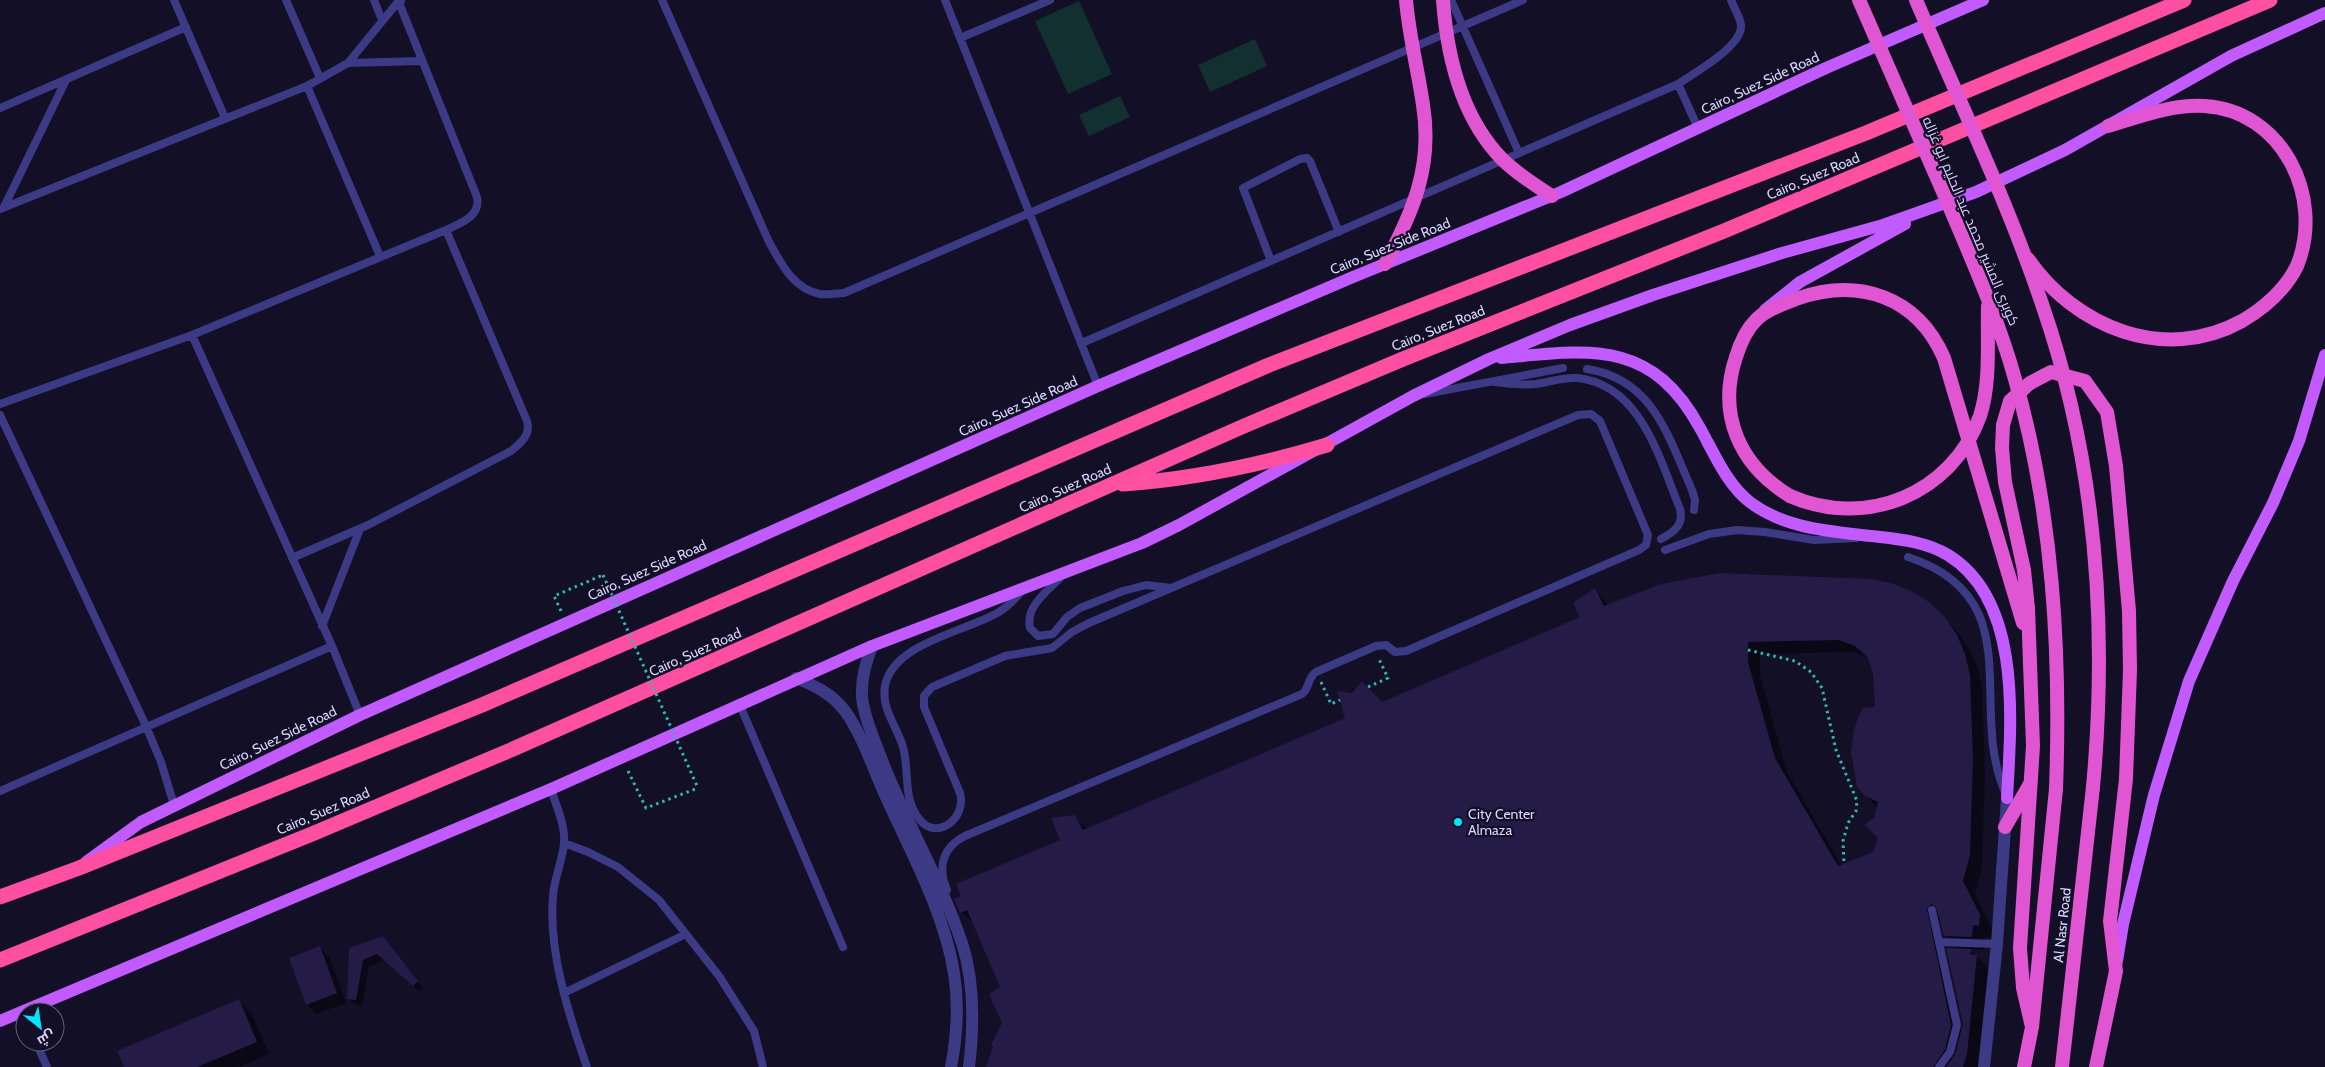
<svg xmlns="http://www.w3.org/2000/svg" width="2325" height="1067" font-family="Cabin,Cairo,sans-serif">
<rect width="100%" height="100%" fill="#130f26"/>
<path fill="#12302f" d="M1079,1L1112,74L1068,94L1035,21Z
M1255,39L1267,66L1210,92L1198,65Z
M1120,96L1130,117L1089,136L1079,115Z"/>
<path fill="#0007" fill-rule="evenodd" d="M1595,589L1609,606L1929,603L1957,631L1969,649L1978,668L1982,689L1985,773L1982,868L1975,894L1992,929V938L1985,937L1984,950L1969,949L1989,969L1979,1067H988L1004,1023L1002,988L975,924L961,912L1062,841L1075,817L1088,830L1582,617ZM1853,652L1866,657L1874,672L1876,708L1866,796L1878,808L1875,819L1879,838L1874,853L1842,866L1787,772L1760,675V654ZM1941,920L1945,936L1958,950L1964,1026L1962,1032L1939,924Z
M383,938L423,988L419,991L385,960L369,966L362,1005H355L348,998L351,948Z
M320,948L329,957L346,1003L316,1014L307,1004Z
M239,1001L252,1014L269,1054L239,1067H126Z"/>
<path fill="#241b47" fill-rule="evenodd" d="M1720,573L1870,579L1891,583L1911,591L1929,602L1945,617L1957,635L1965,654L1970,675L1973,759L1970,855L1963,881L1980,915L1979,926L1973,925L1972,937L1944,936L1936,907L1931,904L1927,909L1951,1025L1945,1050L1933,1067H986L993,1047L991,1045L1002,1023L989,994L1000,987L967,910L960,913L954,899L961,896L956,884L1060,840L1051,818L1075,815L1083,830L1345,718L1337,691L1352,693L1362,681L1382,702L1580,617L1573,603L1595,588L1604,606L1661,584ZM1839,640L1855,646L1861,651L1867,657L1873,672L1875,707L1863,708L1858,718L1854,729L1851,752L1857,787L1865,796L1878,802L1874,818L1864,825L1878,838L1873,852L1838,866L1775,758L1748,662V642Z
M383,936L418,981L413,986L377,954L363,960L356,1000L347,999L349,948Z
M320,946L337,993L306,1005L289,958Z
M1946,948L1971,949L1970,954L1977,955L1967,1054L1963,1067H1946L1955,1054L1963,1024Z
M239,999L257,1042L197,1067H124L117,1051Z"/>
<g fill="none" stroke-linecap="round" stroke-linejoin="round">
<path stroke="#2fb8b0" stroke-width="3" stroke-dasharray="2.5 4" stroke-linecap="butt" d="M561,611L554,596L603,575
M1748,650L1795,661L1811,672L1822,688L1836,750L1857,801L1856,811L1848,823L1843,841L1844,864
M1321,682L1331,704L1340,700
M1368,687L1388,678L1378,657
M628,771L646,808L698,788"/>
<path stroke="#3d3a85" stroke-width="8" d="M174,0L225,118
M286,0L320,78
M374,0L382,20
M662,0L769,242C781,263 793,289 820,294C827,295 836,293 844,293L1523,0
M945,0L1098,386
M1451,0L1519,153
M960,38L1050,0
M348,63L421,61
M1678,84L1698,128
M307,86L380,256
M0,108L186,27
M4,207L66,80
M0,209L307,86L348,63L398,2L401,1
M1271,261L1243,188L1300,159L1307,158L1310,161L1339,232
M192,335L332,646L360,715
M1082,343L1678,84C1694,73 1743,46 1741,25C1740,17 1734,8 1731,0
M1587,369C1653,379 1668,436 1692,490L1695,500L1694,510
M1494,382C1508,384 1522,385 1536,384C1550,382 1563,377 1577,378C1641,384 1660,460 1680,509C1684,525 1674,532 1661,539
M1425,394L1563,368
M0,404L192,335L446,230C460,223 481,217 477,197L398,0
M0,415L146,726L161,762L174,805
M1665,550L1709,534L1737,530L1765,532L1814,540L1856,538
M1908,557C2032,598 1967,705 2005,792
M292,558L368,525L511,451C521,443 531,435 527,421L446,230
M1061,577C1048,591 1025,606 1030,628L1038,636L1053,634L1067,617L1080,608L1123,591L1146,585L1171,588
M322,626L360,529
M739,703L843,947
M551,789C556,806 566,826 564,844C562,862 554,879 553,896C548,951 569,1016 587,1067
M0,791L332,646
M564,843L588,852L618,867L659,900L719,976L754,1031L763,1067
M947,890C937,867 943,847 965,836L1302,694C1310,688 1307,678 1316,672L1376,646L1386,645L1395,652L1406,651L1639,550L1646,545L1648,535L1600,421L1591,414L1578,415L1089,623L1072,632L1052,648L1005,656L932,687L924,696V707L960,793C967,818 937,841 920,820C902,799 910,772 903,747C897,726 881,709 885,686C893,643 965,632 999,612C1007,607 1014,600 1021,592
M1932,910L1957,1025L1950,1052L1939,1067
M1940,942L1997,944
M564,993L686,934
M36,1042L47,1067"/>
<path stroke="#3d3a85" stroke-width="12" d="M872,646C866,663 861,678 862,697C864,717 873,736 880,755C904,819 940,878 962,943C975,983 974,1026 969,1067
M796,678C816,686 832,694 845,711C863,736 873,769 886,797C911,853 944,911 954,973C959,1004 957,1036 951,1067"/>
<path stroke="#3d3a85" stroke-width="12" d="M1984,1067L1997,944L2007,798"/>
<path stroke="#c25bff" stroke-width="12" d="M1765,310L1800,282L1905,224
M1501,358C1589,350 1651,338 1700,428C1714,453 1727,485 1751,503C1787,529 1829,531 1871,536C1897,539 1925,541 1948,555C2023,601 2011,723 2007,798
M86,862L141,822L360,715L1098,386L1353,277L1561,192L1826,68L1983,0
M2117,961L2123,924L2154,795L2189,681L2233,581L2273,503L2299,441L2325,355
M0,1021L551,789L872,646L1142,543L1179,525L1413,396L1489,359L1570,325L1653,295L1782,253L1883,225L1976,192L2065,150L2231,56L2325,13"/>
<path stroke="#e055d1" stroke-width="14" d="M2028,259C2075,327 2164,364 2242,321C2264,308 2285,290 2297,266C2325,197 2282,110 2204,106C2172,104 2139,117 2108,126
M1790,496C1739,465 1717,414 1736,357C1740,344 1747,329 1756,320C1765,310 1783,304 1796,299C1858,277 1917,296 1944,358L2023,623
M2005,827L2030,784
M2032,1027L2023,988L2020,948L2033,746L2028,608L2024,570L2005,482L2002,448L2003,425L2010,401L2030,383L2051,372L2085,381L2107,412L2116,466L2129,611L2130,670L2126,779L2110,921L2116,971L2096,1067
M2024,1067L2032,1027L2056,789
M2062,1067L2093,787"/>
<path stroke="#ff4fa3" stroke-width="15" d="M1123,484C1193,479 1260,465 1327,445
M0,897L79,868L482,705L1269,365L1866,133L2184,0
M0,960L312,834L513,749L1244,426L1403,359L1724,231L2270,0"/>
<path stroke="#2fb8b0" stroke-width="3" stroke-dasharray="2.5 4" stroke-linecap="butt" d="M603,575L698,788"/>
<path stroke="#e055d1" stroke-width="14" d="M1443,0C1447,56 1462,118 1502,159C1517,174 1535,185 1552,196
M1859,0C1888,67 1917,134 1947,201C1972,260 1998,318 2015,379C2053,513 2061,651 2056,789
M1916,0C1959,101 2007,200 2042,304C2096,460 2108,624 2093,787
M1385,264C1413,212 1433,166 1423,105C1418,70 1409,36 1406,0
M1790,496C1865,529 1952,495 1980,416C1991,382 1987,342 1988,306"/>
</g>
<circle fill="#00e5ff" stroke="#130f26" stroke-width="2" cx="1458" cy="822" r="5"/>
<g text-anchor="middle" stroke-width="4.5" stroke-linejoin="round" paint-order="stroke">
<g font-size="14" fill="#d9d4ff" stroke="#130f26">
<text transform="translate(1760 83) rotate(-25)" y="5">Cairo, Suez Side Road</text>
<text transform="translate(1813 176) rotate(-23)" y="5">Cairo, Suez Road</text>
<text transform="translate(1971 221) rotate(67)" y="5">كوبرى المشير محمد عبد الحليم ابو غزاله</text>
<text transform="translate(1390 246) rotate(-22)" y="5">Cairo, Suez Side Road</text>
<text transform="translate(1438 328) rotate(-22)" y="5">Cairo, Suez Road</text>
<text transform="translate(1018 406) rotate(-24)" y="5">Cairo, Suez Side Road</text>
<text transform="translate(1065 488) rotate(-24)" y="5">Cairo, Suez Road</text>
<text transform="translate(647 570) rotate(-24)" y="5">Cairo, Suez Side Road</text>
<text transform="translate(695 652) rotate(-24)" y="5">Cairo, Suez Road</text>
<text transform="translate(278 738) rotate(-26)" y="5">Cairo, Suez Side Road</text>
<text transform="translate(323 811) rotate(-23)" y="5">Cairo, Suez Road</text>
<text transform="translate(2062 925) rotate(-84)" y="5">Al Nasr Road</text>
</g>
<g font-size="14" fill="#d9d4ff" stroke="#130f26" text-anchor="start">
<text x="1468" y="819">City Center<tspan x="1468" dy="16">Almaza</tspan></text>
</g>
</g>
<g transform="translate(40 1027) rotate(150)"><circle r="24" fill="#130f26" stroke="#625e7d"/>
<path d="M0-4L9 19L0 12L-9 19Z" fill="#00e5ff"/>
<text y="-8" font-size="14" font-weight="bold" text-anchor="middle" fill="#d9d4ff">ش</text>
</g>
</svg>
